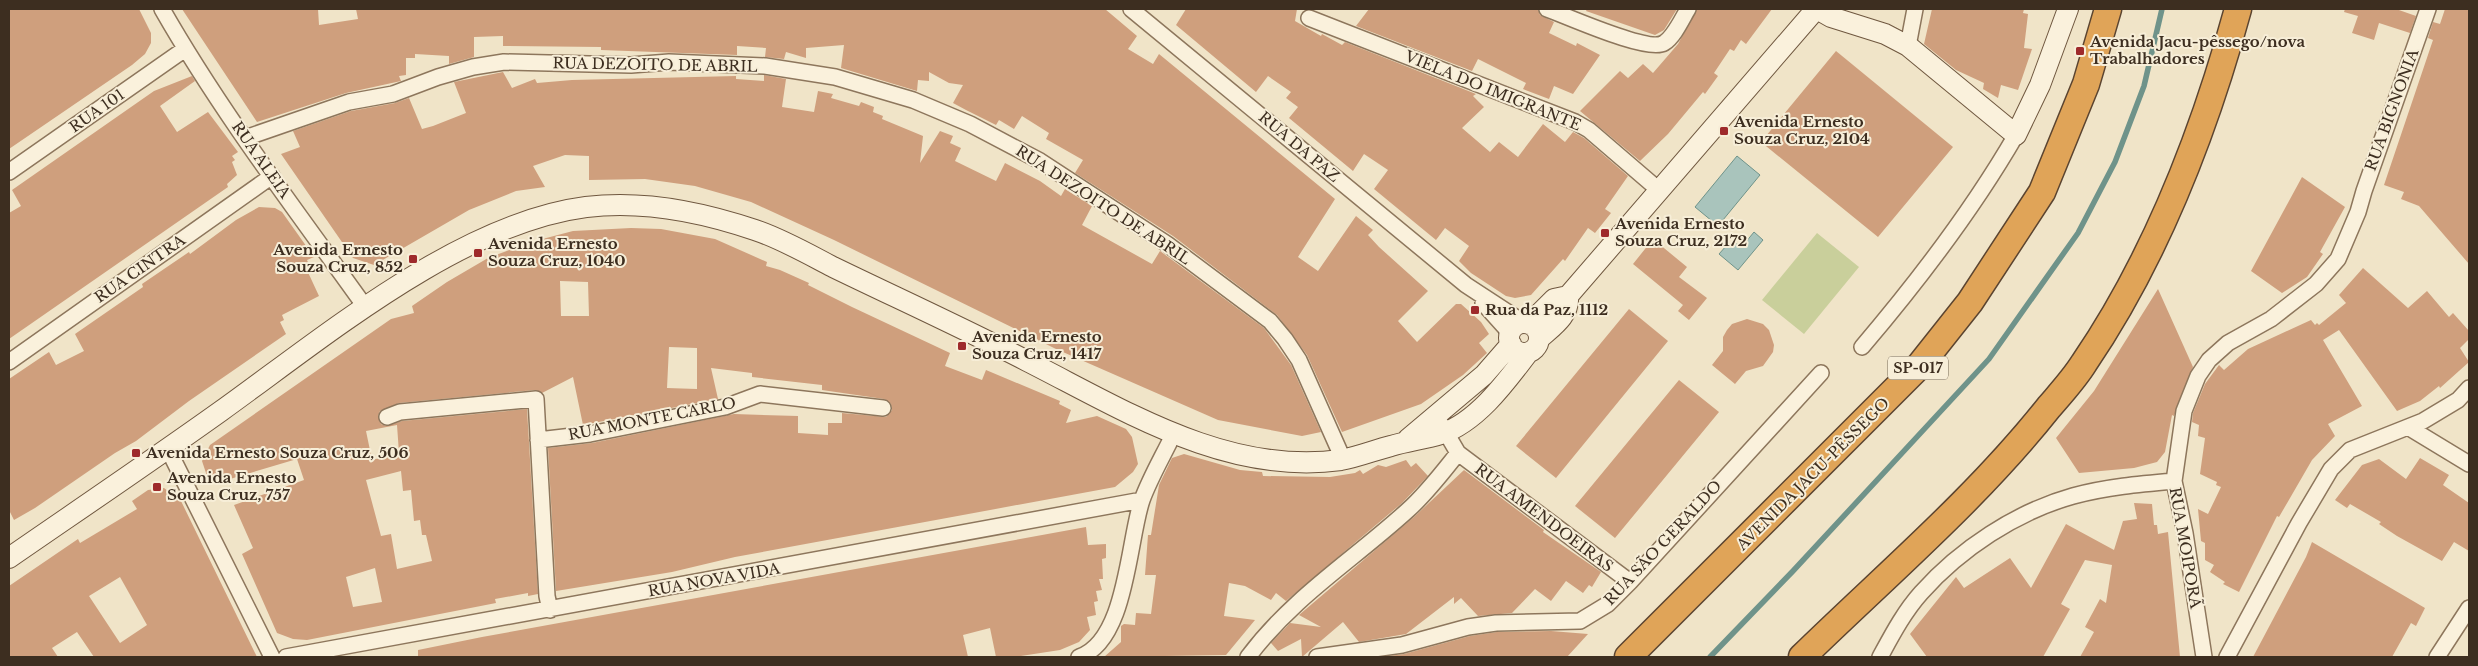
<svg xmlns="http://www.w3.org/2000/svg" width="2478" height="666" font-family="'Libre Baskerville',serif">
<rect width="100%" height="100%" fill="#f0e4c8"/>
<path fill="#c9cf9b" d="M1817,233L1859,267L1804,334L1762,300Z"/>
<path fill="#a9c4bc" stroke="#6f938a" d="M1737,156L1760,175L1718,226L1695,207Z
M1754,232L1763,240L1738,270L1719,254L1727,245L1745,243Z"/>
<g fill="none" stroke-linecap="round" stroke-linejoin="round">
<path stroke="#6f938a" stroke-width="5.5" d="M1710,657L1793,571L1989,359L2078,233L2115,162L2144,86L2162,9"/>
</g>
<path fill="#cf9f7d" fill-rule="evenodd" d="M9,9H139L151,33V43L145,54L132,65L9,149Z
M182,9H318L319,25L358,19L356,9H1105L1137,36L1128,49L1153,64L1159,54L1335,199L1298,257L1318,271L1356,216L1373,230L1368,235L1379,247L1428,291L1398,321L1417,342L1456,304H1461L1481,322L1489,334L1479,343L1487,353L1463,375L1421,404L1342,432L1307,355L1277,315L1173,236L1075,173L1083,160L1046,139L1049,133L1022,116L1014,129L999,120L996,125L966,110L953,103L963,85L949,83L929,72V81L918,80L917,91L841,68L844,45L806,48V58L786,52L784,59L765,57L766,48L737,46V55L601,50V47L503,46V36L474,37V57L449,64V56L415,54V58H406V75L399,76L401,81L346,93L257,122Z
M1186,9H1297L1295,21L1321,36L1322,34L1342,45L1345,42L1476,94L1473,96L1484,107L1462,128L1490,152L1499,142L1518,157L1543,124L1565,142L1573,132L1584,138L1628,176L1605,209L1611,213L1595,233L1588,228L1565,261L1563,259L1531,295L1515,298L1506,296L1471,273L1459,261L1469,246L1445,228L1436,240L1374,189L1388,170L1364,154L1353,171L1289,118L1298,107L1286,98L1291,92L1268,76L1256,92L1176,25Z
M1369,9H1538L1540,15L1554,22L1549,33L1576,46L1577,43L1600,55L1573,94L1554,86L1549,99L1523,89L1526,83L1478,59L1472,71L1356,26Z
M1587,9H1677L1664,30L1655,35L1586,11Z
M1697,9H1772L1746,44L1741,40L1734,51L1730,49L1714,73L1718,76L1705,94L1703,92L1668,134L1640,161L1580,111L1620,71L1628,78L1643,64L1653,73L1678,44Z
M1932,9H2024L2023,13L2028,14L2024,48L2032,49L2018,90L2001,85L1998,98L1983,89L1984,83L1956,70L1924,44Z
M2345,9H2396L2416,16L2410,33L2379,23L2374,40L2352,33L2358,16L2344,12Z
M2445,9H2469V264L2419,206L2401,199L2404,192L2384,185L2433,40L2428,38L2433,22L2440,24Z
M1836,51L1953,147L1878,237L1761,142Z
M503,72L512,88L535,79L537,83L572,80L736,76V79L764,81V75L786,79L782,107L814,112L818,91L833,94L831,98L859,106L861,102L874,107L873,112L883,116L882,119L923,136L920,163L940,131L953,136L950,143L961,148L955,161L996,181L1005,163L1040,181L1061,196L1065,189L1092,206L1082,225L1152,264L1160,251L1264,328L1291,365L1321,432L1302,436L1218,420L1056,349L834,240L751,202L695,186L645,179L589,180V156L565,155L533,166L545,187L516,191L469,210L374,265L353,258L281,154L300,147L293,131L351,111L395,103L409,98L422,129L433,126L466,113L454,82Z
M192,76L195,81L160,106L177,132L208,112L238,152L232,156L235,160L232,162L237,175L227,184L228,187L9,339V213L21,206L12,190L154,91Z
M2302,177L2345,207L2320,252L2323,254L2307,277L2282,293L2251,271Z
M259,207L275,208L282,212L314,257L307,260L310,267L306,268L319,296L282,315L284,320L280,322L286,334L189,401L136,441L115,453L35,508L14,520L9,510V379L49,352L56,365L84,351L75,334L143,287L142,284L164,269L189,252L190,254L236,220Z
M631,228L661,229L715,239L767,262L766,266L780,270L809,283L808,285L852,307L950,353L945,366L982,380L986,370L1060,401L1059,404L1071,410L1066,423L1097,416L1126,429L1132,437L1138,464L1133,472L1115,487L735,557L672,572L556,591L548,448L592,443L734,414L798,416V433L828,435V423H842V413L886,417L892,410L891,404L884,399L822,390V385L752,377V373L711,368L718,399L583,425L573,377L542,393L535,390L399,403L380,411L378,416L381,424L386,426L402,421L527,409L538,594L528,596V593L495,599L496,603L307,640L293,639L277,633L242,554L253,548L234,505L304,480L297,459L210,485L202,461L210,445L391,319L414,313L412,306L447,282L488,258L531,242L573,231ZM560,281L588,282L589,316H561ZM669,347L697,348V389L667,388ZM397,425L399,453L372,460L366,431ZM401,471L403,491L411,490L414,521L420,520L422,535H426L432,561L397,569L391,534L381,536L366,480ZM375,568L382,602L353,607L346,577Z
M1653,239L1687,267L1679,277L1707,298L1689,320L1678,311L1683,305L1633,264Z
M2363,268L2408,308L2427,291L2449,317L2453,313L2469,331V339L2460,348L2469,362L2440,388L2439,386L2420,401L2397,411L2339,330L2323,340L2362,406L2328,424L2335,436L2312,460L2279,517L2277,516L2239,592L2223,584L2225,582L2210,572L2214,565L2205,560V543L2201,541L2198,509L2208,514L2221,487L2216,485L2217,482L2200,474L2205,438L2198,436L2199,425L2192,422L2193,413L2205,384L2219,365L2224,370L2248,349L2311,320L2315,325L2317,323L2319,325L2346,303L2339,295Z
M2158,289L2193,367L2174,416L2172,415L2165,452L2157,462L2134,468L2079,473L2056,438L2094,391Z
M1629,309L1668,341L1556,478L1516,446Z
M1747,319L1763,324L1769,330L1774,345L1773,352L1763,366L1746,371L1735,384L1712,365L1723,351V337L1727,330L1732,324Z
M1679,380L1719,412L1615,538L1575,506Z
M1184,454L1240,470L1262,472L1263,476L1330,477L1355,473L1360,470L1363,474L1378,465L1386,467L1406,460L1411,467L1416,463L1428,476L1402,503L1286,601L1276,593L1271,600L1245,586L1229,583L1224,616L1255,620L1226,655L1104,657L1121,642V626L1124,624L1135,625L1136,613L1151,614L1156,575H1145L1148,535H1151L1159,485L1172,458Z
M2420,458L2449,475L2443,485L2469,503V551L2454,542L2442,561L2397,536L2379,524L2381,522L2350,504L2347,508L2335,500L2362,465L2379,459L2406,479Z
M1464,470L1544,530L1543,532L1601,572L1592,587L1589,585L1583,593L1566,581L1551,601L1535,589L1512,613L1478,616L1461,598L1454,604V597L1406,634L1359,642L1343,622L1302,657L1301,639L1278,651L1271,643L1290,623L1321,627L1299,615L1414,517Z
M164,488L181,501L257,657H94L77,632L52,648L58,657H9V586L78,539L80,543L137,509L132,501L148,490ZM120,577L147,625L120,643L89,596Z
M2134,503L2152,504L2154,525H2157L2158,534L2168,532L2180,657H2080L2094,632L2085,627L2100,599L2106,603L2112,565L2085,560L2061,604L2070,609L2043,657H1927L1910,634L1956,577L1964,588L2010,558L2031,588L2066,524L2114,550L2123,521L2137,519Z
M1086,527L1088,545L1106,544V558L1102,559L1103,579H1099L1102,590L1096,591L1098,601L1094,602L1096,615L1087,617L1090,630L1079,642L1060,650L1014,657H996L990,628L963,635L968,657H418V650L482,637Z
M2312,542L2425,608L2416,626L2411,623L2392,657H2253L2306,557Z
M1551,631L1588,634L1567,657H1382L1404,654L1470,636L1497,632Z"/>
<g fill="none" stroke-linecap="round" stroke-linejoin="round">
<g stroke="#8d765c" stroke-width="18">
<path id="street" d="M162,9C222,114 296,210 366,308
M1131,9L1466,285L1524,323
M1547,9C1567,16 1648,53 1664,43C1674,37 1682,19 1688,9
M1309,18L1575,122L1589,130L1660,191
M1908,46L1915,9
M245,138L349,102L393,94L438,77L473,67L504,62L631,65L669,62L765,66L835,77L913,100L970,124L1040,161L1167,244L1270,321L1285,339L1299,360L1343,459
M9,172L185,49
M1483,303L1510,333
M1862,347C1919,280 1972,211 2016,135
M9,362L272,176
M387,417L400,412L536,399L547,596L550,610
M2408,427L2469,464
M538,440L590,434L725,407L760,394L883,408
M168,449L272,657
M1458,453L1630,582
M286,657L1142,500
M1079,657C1127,641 1128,541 1142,500C1150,478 1163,456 1173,435
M1248,657C1294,596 1352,561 1408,510C1427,493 1442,473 1458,453L1441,424
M1317,657L1402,645L1468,627L1496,623L1580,621L1608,604L1630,582L1821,373
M1880,657C1892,635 1904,612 1921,593C1960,549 2016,512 2073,496C2106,487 2140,484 2174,481
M2204,657L2185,533L2174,481L2184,411L2198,376L2209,360L2228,343L2271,319L2316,284L2338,259L2358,212L2364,191L2428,9
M2227,657L2299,523L2331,469L2350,450L2423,421L2458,400L2469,388
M2437,657L2469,608"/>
</g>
<g stroke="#6f573f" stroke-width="22">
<path id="secondary" d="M1817,9L1831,17L1885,34L1908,46L2016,135L2040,85L2068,9
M1509 338a15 15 0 1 1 30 0a15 15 0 1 1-30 0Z
M1529,324L1554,299L1568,296L1816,9
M1539,339C1552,327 1570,316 1568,296
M1408,439L1484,375L1511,344
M9,558C80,509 151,461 221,411C323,338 460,223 586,207C642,200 702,212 755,230C782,239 808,254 833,267C897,298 963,328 1027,361C1124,410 1227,476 1341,460C1358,457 1375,450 1391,446C1407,441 1425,439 1441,434C1477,422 1506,382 1528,353"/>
</g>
<g stroke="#5b4430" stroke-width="29">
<path id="highway" d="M1628,657L1920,365L1970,302L2042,192L2086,84L2108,9
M1802,657C1886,575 1976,499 2049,407C2061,393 2074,379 2084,363C2157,256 2204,133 2238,9"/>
</g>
<use href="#street" stroke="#faf1dc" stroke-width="15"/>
<use href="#secondary" stroke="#faf1dc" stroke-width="20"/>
<use href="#highway" stroke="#e0a458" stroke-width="26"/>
</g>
<g fill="#9e2a2b" stroke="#f7eed8" stroke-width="2">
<rect x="2075" y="46" width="10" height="10" rx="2.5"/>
<rect x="1719" y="126" width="10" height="10" rx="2.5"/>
<rect x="1600" y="228" width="10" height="10" rx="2.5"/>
<rect x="473" y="248" width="10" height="10" rx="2.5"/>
<rect x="408" y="254" width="10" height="10" rx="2.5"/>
<rect x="1470" y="305" width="10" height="10" rx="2.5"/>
<rect x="957" y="341" width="10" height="10" rx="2.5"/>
<rect x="131" y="448" width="10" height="10" rx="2.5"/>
<rect x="152" y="482" width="10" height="10" rx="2.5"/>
</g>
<g text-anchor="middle" stroke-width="4" stroke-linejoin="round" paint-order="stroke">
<rect fill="#f7eed8" stroke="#756857" stroke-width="1" x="1888" y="356.5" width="60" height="23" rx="4"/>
<g font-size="14" font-weight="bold" fill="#3d2e20">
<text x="1918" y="373">SP-017</text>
</g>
<g font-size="15" font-weight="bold" fill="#3d2e20" stroke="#f7eed8" text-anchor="start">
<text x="2090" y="47">Avenida Jacu-pêssego/nova<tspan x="2090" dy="17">Trabalhadores</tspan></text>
<text x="1734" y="127">Avenida Ernesto<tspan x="1734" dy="17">Souza Cruz, 2104</tspan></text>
<text x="1615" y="229">Avenida Ernesto<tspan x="1615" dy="17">Souza Cruz, 2172</tspan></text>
<text x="488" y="249">Avenida Ernesto<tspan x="488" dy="17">Souza Cruz, 1040</tspan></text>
<text x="403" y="255" text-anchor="end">Avenida Ernesto<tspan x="403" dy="17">Souza Cruz, 852</tspan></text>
<text x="1485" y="315">Rua da Paz, 1112</text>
<text x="972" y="342">Avenida Ernesto<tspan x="972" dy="17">Souza Cruz, 1417</tspan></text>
<text x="146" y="458">Avenida Ernesto Souza Cruz, 506</text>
<text x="167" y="483">Avenida Ernesto<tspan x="167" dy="17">Souza Cruz, 757</tspan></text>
</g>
<g font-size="15" fill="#3d2e20" stroke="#f7eed8">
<text transform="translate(655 65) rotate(1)" y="5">RUA DEZOITO DE ABRIL</text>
<text transform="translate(1493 91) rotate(22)" y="5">VIELA DO IMIGRANTE</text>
<text transform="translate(2392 110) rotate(-70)" y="5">RUA BIGNONIA</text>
<text transform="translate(97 111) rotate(-35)" y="5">RUA 101</text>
<text transform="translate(1299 147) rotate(40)" y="5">RUA DA PAZ</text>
<text transform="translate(261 160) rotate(55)" y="5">RUA ALEIA</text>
<text transform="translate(1103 205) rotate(33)" y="5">RUA DEZOITO DE ABRIL</text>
<text transform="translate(140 269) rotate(-35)" y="5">RUA CINTRA</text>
<text transform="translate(652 419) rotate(-11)" y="5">RUA MONTE CARLO</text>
<text transform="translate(1813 474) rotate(-45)" y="5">AVENIDA JACU-PÊSSEGO</text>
<text transform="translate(1544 518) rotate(37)" y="5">RUA AMENDOEIRAS</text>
<text transform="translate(1663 543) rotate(-47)" y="5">RUA SÃO GERALDO</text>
<text transform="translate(2185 548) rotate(80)" y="5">RUA MOIPORÃ</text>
<text transform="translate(714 580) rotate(-10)" y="5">RUA NOVA VIDA</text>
</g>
</g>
<rect width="2478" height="666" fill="none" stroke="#3d2e20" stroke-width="20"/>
</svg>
